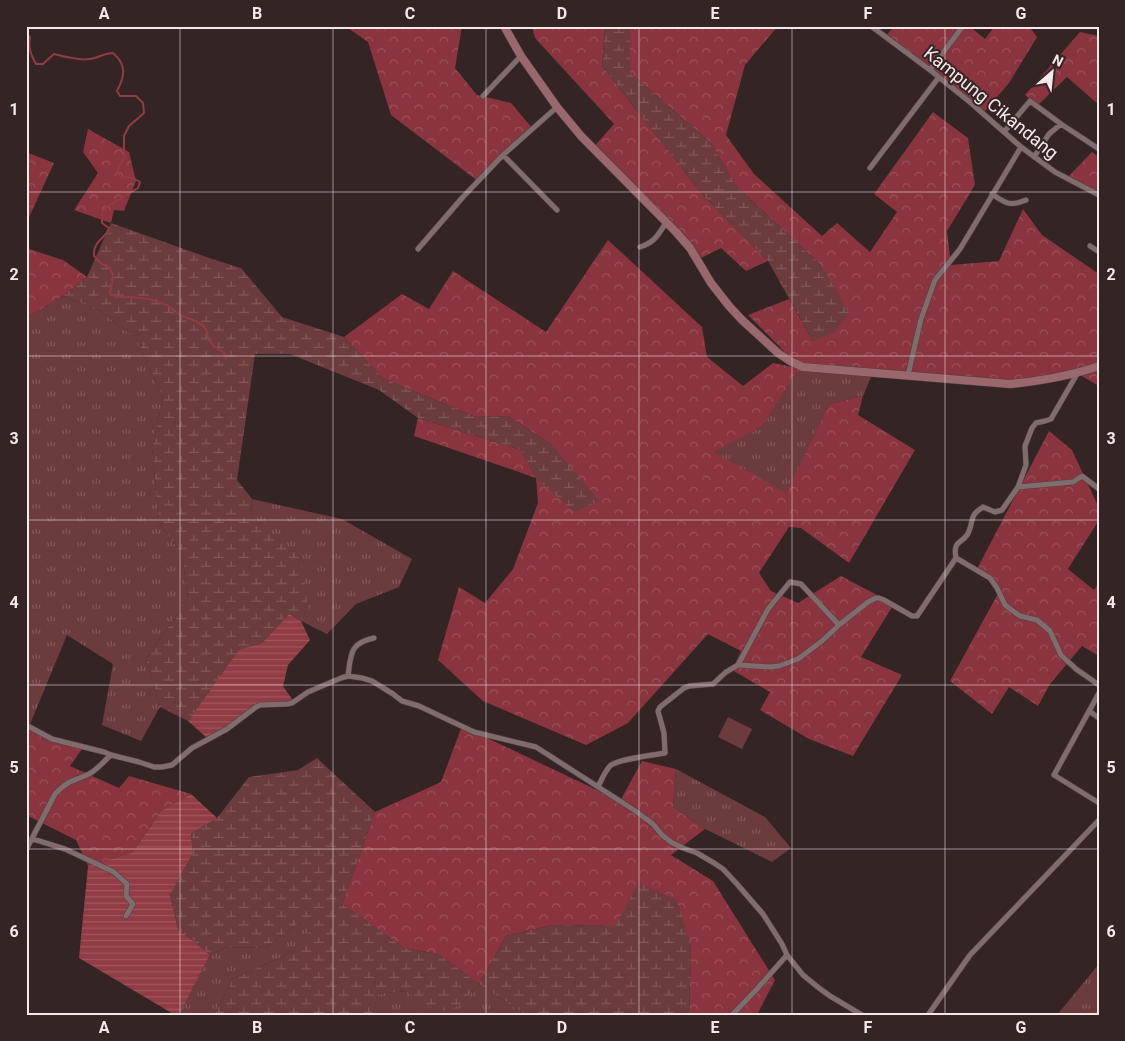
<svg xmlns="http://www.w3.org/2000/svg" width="1125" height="1041" font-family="Roboto,sans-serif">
<defs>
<pattern id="grass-tufts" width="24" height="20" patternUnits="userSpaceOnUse" patternTransform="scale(1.25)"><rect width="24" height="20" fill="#6c3b3e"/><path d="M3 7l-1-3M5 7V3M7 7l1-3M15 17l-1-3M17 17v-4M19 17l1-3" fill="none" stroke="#82575a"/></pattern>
<pattern id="forest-crowns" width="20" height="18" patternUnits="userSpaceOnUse" patternTransform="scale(1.25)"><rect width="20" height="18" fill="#89343e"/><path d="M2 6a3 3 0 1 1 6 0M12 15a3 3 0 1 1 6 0" fill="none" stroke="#9a515a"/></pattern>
<pattern id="wetland-marsh" width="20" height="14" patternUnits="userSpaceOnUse" patternTransform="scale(1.25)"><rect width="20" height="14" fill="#6c3b3e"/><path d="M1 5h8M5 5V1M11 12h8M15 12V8" fill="none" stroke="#82575a"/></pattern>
<pattern id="water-rules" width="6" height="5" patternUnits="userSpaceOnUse" patternTransform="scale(1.25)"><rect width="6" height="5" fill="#913b44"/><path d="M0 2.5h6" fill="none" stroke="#a1575f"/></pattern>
</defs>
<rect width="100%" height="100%" fill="#342424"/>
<path fill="url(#grass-tufts)" d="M63,296L99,310L136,338L163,398L152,448L159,523L182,554L188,599L146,659L160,707L141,741L102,725L113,664L67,635L26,734V318Z
M797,369L873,372L863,396L829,404L786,494L713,452L762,427Z
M252,499L342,519L412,559L399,587L356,604L327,634L301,621L308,607L251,520Z
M676,769L765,817L791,848L772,862L705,829L673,807Z
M299,923L313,935L286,955L233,979L214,1015H179L210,955L227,947L265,948Z
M1099,964V1015H1057Z
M479,984L526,1015H371L376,1007L374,994L408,991L459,1006Z"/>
<path fill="url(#forest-crowns)" d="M345,26H462L455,68L477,95L511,103L533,129L479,182L391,115L368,42Z
M532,26H605L602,66L703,195L768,261L746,271L721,248L697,260L677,231L592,149L614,124L535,38Z
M630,26H778L745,65L726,135L754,174L822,236L837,223L870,252L897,212L874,194L933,112L968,138L975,185L947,231L951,265L999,261L1023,209L1042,235L1099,274V386L1075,372L1007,384L873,372L798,369L762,427L714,452L786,493L829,404L863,396L858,415L915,450L849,563L801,528L789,527L759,573L771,591L798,603L841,576L894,604L861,657L902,675L853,756L809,739L760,710L770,692L732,670L741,651L708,634L628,723L586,745L483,701L438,660L459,587L485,603L513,569L538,503L536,478L414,436L418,418L521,450L536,478L552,445L508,416L476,417L382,378L344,337L402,294L429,309L453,271L546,332L608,240L702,327L707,357L743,386L773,363L797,368L780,347L748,315L789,299L813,341L821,265L737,187L710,142L630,73Z
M894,26H969L985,39L995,26H1029L1037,37L1009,83L985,111L886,36Z
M1080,32L1099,36V105L1067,77L1038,105L1025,95Z
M88,129L129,152L136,181L124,211L114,210L111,223L74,210L98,173L83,152Z
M26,152L54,163L26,224Z
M1092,152L1099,157V192L1067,178Z
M26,248L63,260L87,277L63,296L26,318Z
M1049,431L1072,450L1099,508V520L1068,569L1094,590L1099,583V656L1082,646L1050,684L1038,706L1009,687L992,714L950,681L1000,590L978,567Z
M462,726L620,801L642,761L676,769L673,807L705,829L671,855L713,881L775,980L757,1015H689L691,946L615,926L552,925L506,936L479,984L438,954L404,948L342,904L375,812L441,782Z
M28,730L85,745L70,766L119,788L129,776L191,794L161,811L133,852L88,866L76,840L26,815V734Z"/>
<path fill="url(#wetland-marsh)" d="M605,26H630V73L710,142L737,187L821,265L849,313L833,333L813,341L768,261L703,195L602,66Z
M111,223L212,259L241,268L282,317L344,337L382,378L476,417L508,416L552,445L599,501L575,512L536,478L521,450L418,418L379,390L290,354H255L237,480L252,499L251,520L301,558L308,608L301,621L289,614L262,643L239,651L188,721L160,707L146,659L188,599L182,554L159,523L152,448L163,398L136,338L99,310L63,296L87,277Z
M317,758L375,812L342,904L404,948L438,954L479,984L506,936L552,925L615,926L639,883L677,900L691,946L689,1015H526L479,984L459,1006L429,1015L408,991L375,994L376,1007L371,1015H214L233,979L286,955L312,935L299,923L265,948L227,947L210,955L178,929L170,895L193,853L191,834L217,818L249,777L298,770Z"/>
<path fill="#6c3b3e" d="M728,717L752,729L742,749L718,737Z"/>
<path fill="url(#water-rules)" d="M289,614L301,621L310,640L288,665L283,686L294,702L259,703L236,722L207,738L188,721L239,650L262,643Z
M191,794L217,818L191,834L193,853L170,895L178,929L210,955L179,1015H175L79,958L88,866L133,852L161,811Z"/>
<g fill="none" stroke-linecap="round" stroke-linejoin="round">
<path stroke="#913b44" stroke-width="2" d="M26,34L30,37C28,48 31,55 36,64H43L54,54C65,57 79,61 90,59C98,58 105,53 113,53C127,65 125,76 117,91L120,96H136L143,103L144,113L129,126L124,136V157L117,172L121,177L133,178L140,182L138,188L106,207L102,214V223L109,228C106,238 97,239 95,248C94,249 94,256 94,256L102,264L110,268L113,275L110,294L116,297H130L149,299L167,305L180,315L198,322L206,329L209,340L214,346L224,353L226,359"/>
<g stroke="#4f4242" stroke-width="6">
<path id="street" d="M871,26L930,70L971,103L1021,147L1055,172L1099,195
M930,70L963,26
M483,96L521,56
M1004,132L1030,101L1061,124L1099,149
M503,155L557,210
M1034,157L1049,134L1061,124
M870,168L939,77
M992,194C1005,203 1010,207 1026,200
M1090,246L1099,252
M640,247C655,242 657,236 666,223
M418,249L462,198L503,155L557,107
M908,375L921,319L935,280L960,249L1021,147
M1018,487L1073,482L1082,476L1099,489
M956,558L990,578L997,588L1005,605L1020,616L1037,620L1050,631L1061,655L1076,669L1099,685
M738,665L768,609L790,582L801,584L839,625
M348,676L362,678L372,681L393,694L402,701L419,706L474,732L536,747L634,810L653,824L662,835L671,842L683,848L697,853L714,863L723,869L737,884L763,914L782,944L787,955L803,975L819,988L830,996L862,1015
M1099,693L1054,775L1099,803
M1089,711L1099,718
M26,725L52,739L104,752L111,755L139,762L154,767H162L172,765L192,748L227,729L256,707L260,705L287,704L292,703L308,692L341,678L348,676C351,655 349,643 374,638
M598,787C601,781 605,771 610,766C617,759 654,755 665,753L664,733L658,711L660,707L684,688L689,686L713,684L726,672L738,665L770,667L779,666L798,659L822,641L839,625L868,602L876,598H879L884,600L912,616H917L956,558C952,538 965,544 969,531C974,519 969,516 983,507L995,512L1002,510L1018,487L1026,465L1025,446L1032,428L1036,423L1045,421L1051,419L1077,374
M33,839L65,849L114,872L127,884L126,896L133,904L126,916
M26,850L55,794C68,780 74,781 89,774C97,770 104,761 111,755
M732,1015L756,990L787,955
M928,1015L970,955L1099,820"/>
</g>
<g stroke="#4f4242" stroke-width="9">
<path id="secondary" d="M504,26L521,56L557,107L581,136L676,232L690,248L711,283L729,306L742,320L778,353L790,361L803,367L1010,384C1040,381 1070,376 1099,366"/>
</g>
<use href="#street" stroke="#806c6d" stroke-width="5"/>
<use href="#secondary" stroke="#9a686c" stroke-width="8"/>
</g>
<path fill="none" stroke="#f4e8e9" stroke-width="1" stroke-opacity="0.55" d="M180,26V1015M333,26V1015M486,26V1015M639,26V1015M792,26V1015M945,26V1015M26,192H1099M26,356H1099M26,520H1099M26,685H1099M26,849H1099"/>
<g text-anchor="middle" stroke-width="4" stroke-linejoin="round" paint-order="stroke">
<g font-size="18" fill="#f4e8e9" stroke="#342424">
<text transform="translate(991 103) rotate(39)" y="6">Kampung Cikandang</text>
</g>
</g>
<rect width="1125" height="1041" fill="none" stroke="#342424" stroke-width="55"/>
<g transform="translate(1052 72) rotate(27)" stroke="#342424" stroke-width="4" paint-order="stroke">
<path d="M0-4L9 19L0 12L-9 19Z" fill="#f4e8e9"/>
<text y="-8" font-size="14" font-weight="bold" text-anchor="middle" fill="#f4e8e9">N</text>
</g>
<rect x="28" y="28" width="1070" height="986" fill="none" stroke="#f4e8e9" stroke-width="2"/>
<g font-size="16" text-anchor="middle" font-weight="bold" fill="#f4e8e9">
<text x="104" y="19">A</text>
<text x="257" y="19">B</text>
<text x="410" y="19">C</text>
<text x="562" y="19">D</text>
<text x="715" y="19">E</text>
<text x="868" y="19">F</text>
<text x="1021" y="19">G</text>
<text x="14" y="115">1</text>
<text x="1111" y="115">1</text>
<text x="14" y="280">2</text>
<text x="1111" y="280">2</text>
<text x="14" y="444">3</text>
<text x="1111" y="444">3</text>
<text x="14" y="608">4</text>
<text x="1111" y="608">4</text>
<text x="14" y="773">5</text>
<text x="1111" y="773">5</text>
<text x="14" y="937">6</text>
<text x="1111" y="937">6</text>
<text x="104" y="1033">A</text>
<text x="257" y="1033">B</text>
<text x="410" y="1033">C</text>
<text x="562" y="1033">D</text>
<text x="715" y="1033">E</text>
<text x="868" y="1033">F</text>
<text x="1021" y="1033">G</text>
</g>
</svg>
